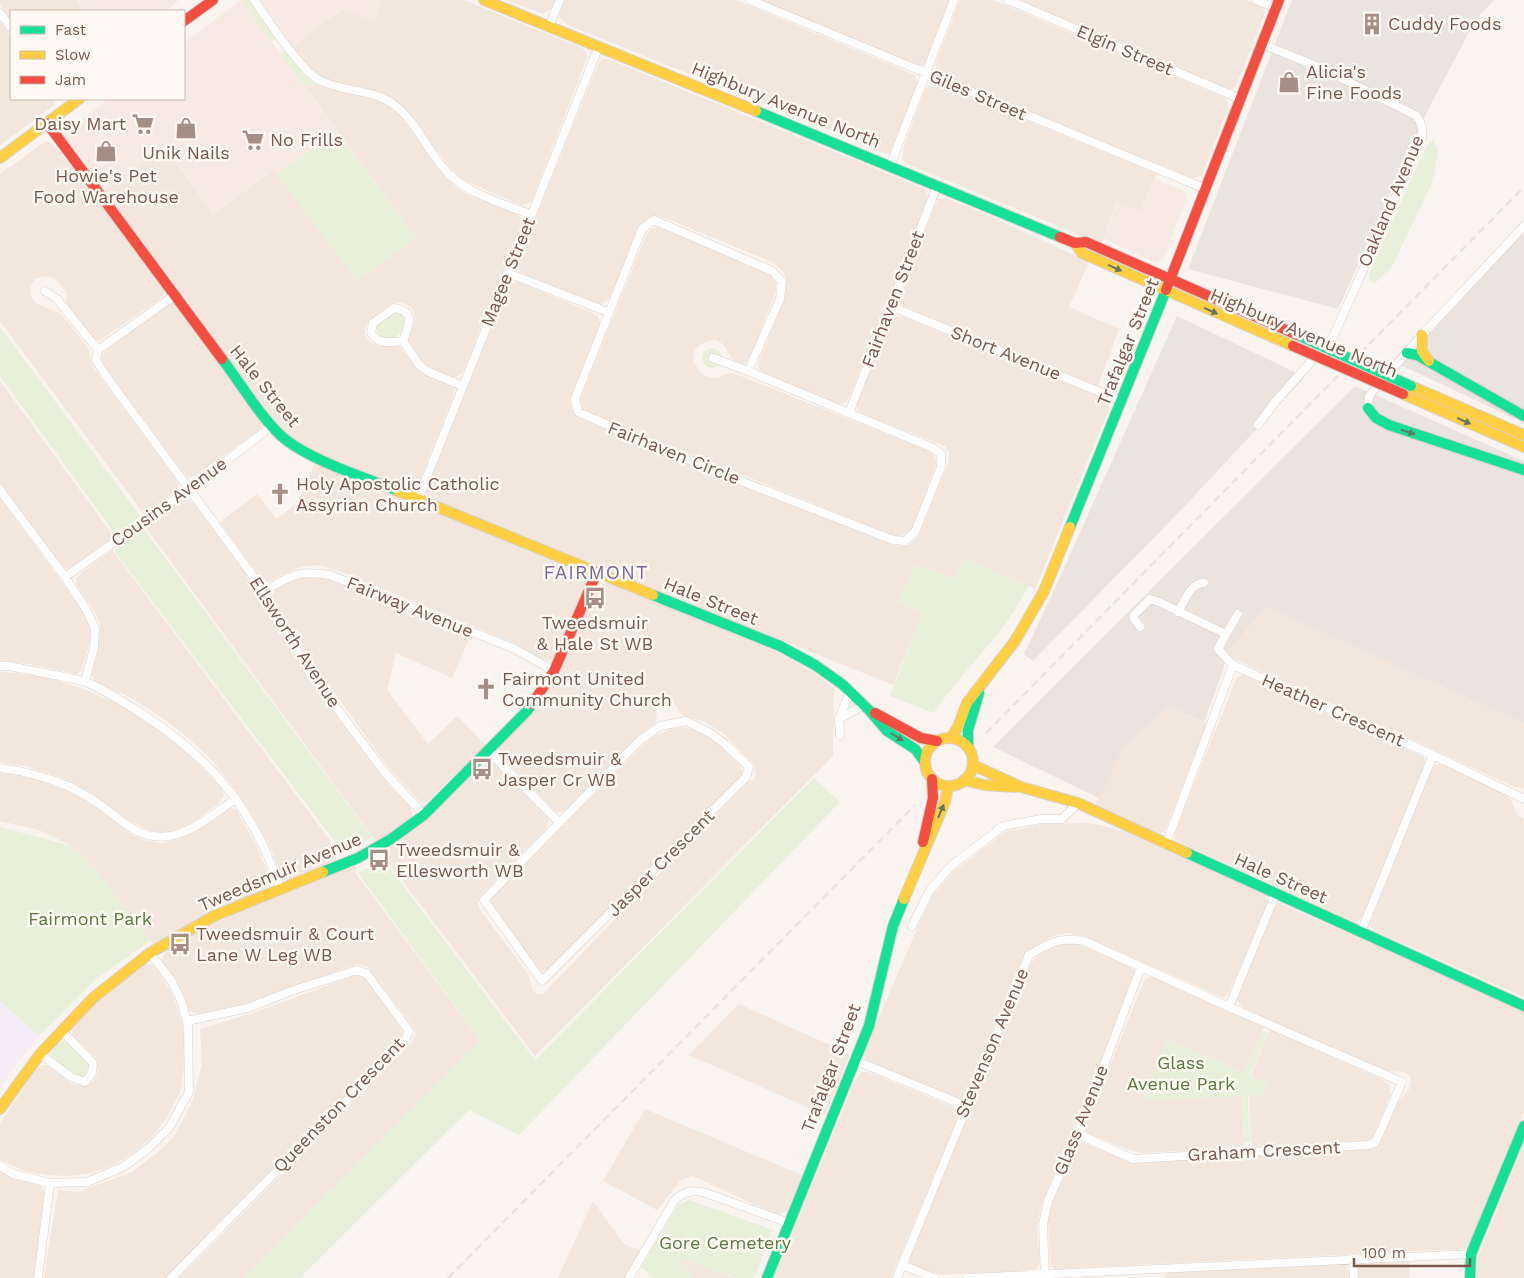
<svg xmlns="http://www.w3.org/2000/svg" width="1524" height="1278" font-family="'Work Sans',sans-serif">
<rect width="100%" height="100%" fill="#f9f4ef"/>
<path fill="#f2e6dd" d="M0,0H76L85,11H11V20L0,5Z
M381,0H464L582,48L587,53V58L532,200L527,204L521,205L470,183L460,177L451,168L408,113L395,101L377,92L322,78L308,66L292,46L343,9L374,20Z
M507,0H555L552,8L543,14Z
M564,0H736L915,75L918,86L893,148L890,153L887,154L568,25L560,18L558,12Z
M761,0H951L928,61L925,65L919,66Z
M960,0H993L1225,98L1228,102V107L1202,176L1193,178L941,76L937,71L936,62Z
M1014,0H1245L1262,7L1265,13L1236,86L1232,89H1228Z
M0,22L11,37V99H56L54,105L0,145Z
M602,59H608L925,189L928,198L926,206L848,400L843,404H837L764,374L757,366L785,297L786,289V279L783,272L775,264L765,259L660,216H654L646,220L640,225L610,298L602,305L595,303L522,273L518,268L517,264L599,62Z
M937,83L1157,174L1140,211L1116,203L1102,244L905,163L902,158L903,150L925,89Z
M303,84L318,86L374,99L391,107L402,118L444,176L456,187L466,194L517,214L521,218L523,223L463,372L458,376L453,377L427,367L422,363L408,343V340L415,317L413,310L410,306L404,303L396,302L373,318L368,322L365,329V335L370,342L378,346H399L417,369L424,374L449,384L453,389L454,394L418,485L413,489H406L308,449L291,439L276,424L103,191L164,146L213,214L274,170L357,281L416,238Z
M46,141L52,143L100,202L164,288L165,294L161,298L99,341L94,339L66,303L67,293L54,277L44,276L35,279L31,285L30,294L35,303L60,313L89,349L91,363L94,369L175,478L178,484L177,490L144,514L0,321V174Z
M945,198L983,213L1089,262L1069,307L1119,329L1098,386L905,307L900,303V298L935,205L938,200Z
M658,227L766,271L773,276L776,284V290L751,357L743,364L737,363L732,359L723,344L716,340L707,341L698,346L694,352L693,361L699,371L707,377L717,378L725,374L733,373L931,452L934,456L937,461L912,529L906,534L899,537L892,535L589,413L582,407L580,400L646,236L651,229Z
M519,282L592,313L597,316L600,320V325L570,398L571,407L574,414L581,419L892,545L902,546L911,544L919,536L949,461V452L945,446L863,414L858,410L856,405L890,321L894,316L903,317L1101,397L1108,402L1109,409L1035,589L964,558L954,579L915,564L898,602L923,612L893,685L433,500L427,495L426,490L507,288L513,283Z
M170,302L176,305L261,420V427L254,434L195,476L188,477L182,471L104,365L101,359L103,353Z
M0,381L114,537L70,568L66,569L60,564L0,483Z
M315,463L581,571L586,575L587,581L556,655L549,660L540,658L514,643L337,570L317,565L300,567L267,582L262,580L220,522L257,494L276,519L297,504Z
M0,498L85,614L91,628L90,641L81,671L76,674L30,664L0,661Z
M181,499H187L194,504L241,567L301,666L387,783L410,806L413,817L409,821L377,843L145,526Z
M112,550L329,839L337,862L289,880L285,878L282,876L272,851L252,814L232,785L209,757L180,731L151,710L125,695L97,683L94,679L91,674L99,647L100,624L96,614L77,585L76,579L80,574Z
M318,576L348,586L471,635L452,678L396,653L387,690L428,744L457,716L486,745L425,803L418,800L388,767L313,663L274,600L273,594L277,588L300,577Z
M610,583L779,653L814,673L834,689L833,756L535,1056L380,851L413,830L483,763L495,764L498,767L549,819L548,824L546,829L485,891L480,896L478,902L480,910L529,975L532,990L537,994H543L748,782L754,779L756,775L755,766L723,733L703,721L682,716L674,703L668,701L662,702L657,707L656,720L654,724L640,734L566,810L560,813L555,811L501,756L498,752V746L529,716L555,681L568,655L594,593L601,584Z
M1266,607L1524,723V788L1515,787L1230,657L1226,652L1229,647Z
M0,672L17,673L52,679L84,689L118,704L150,723L185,751L222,789L224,796L218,804L192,823L173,832H152L125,818L93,794L63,778L26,766L0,762Z
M1244,675L1424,757L1425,763L1423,771L1362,918L1355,922L1175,840V832L1237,677Z
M1168,706L1207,724L1166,828L1164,832L1159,834L1095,805L1124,747Z
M682,727L698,730L711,737L740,765L743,772L740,777L546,971L540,970L535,966L490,903L492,897L641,747L652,738L670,729Z
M1441,764L1505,793L1511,800L1517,815L1524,820V997L1375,931L1371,927V921L1430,771L1435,765Z
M0,773L35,779L62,789L81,798L99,810L133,836L147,841L162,843L181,839L196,832L223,811L231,808L236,809L256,845L270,877L271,883L266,889L219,908L154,945L95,869L72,846L39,830L0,821Z
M1086,823L1101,825L1128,833L1264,895L1268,902L1228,995L1222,997L1083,936L1067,933L1053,936L1037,944L1026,954L1017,970L969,1091L963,1098H958L871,1063L865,1058V1050L917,929L934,894L954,871L1005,832L1043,824Z
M355,866L356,868V874L480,1040L243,1278H179L411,1043L416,1035L414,1028L367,966L356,964L267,997L203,1015L190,1011L175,981L162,961L163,955L168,949L208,926L244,909Z
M1279,903L1524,1011V1112L1470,1243L1465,1248L1459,1249L1055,1269L1050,1265L1048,1221L1053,1201L1077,1145L1082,1142L1128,1161L1142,1162L1373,1149L1379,1144L1399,1101L1410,1088L1412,1082L1409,1075L1403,1072L1388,1071L1245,1009L1240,1004L1236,997L1274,907Z
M1062,944H1076L1090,949L1131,967L1135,971V977L1041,1206L1037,1227L1040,1264L1035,1270L960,1274L941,1275L916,1267L910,1262L909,1257L1027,970L1035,958L1048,948Z
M145,964H151L157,969L172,994L182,1022L185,1045L184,1067L180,1092L167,1117L153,1136L133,1153L114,1165L87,1174L67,1176L46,1175L25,1171L0,1160V1123L36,1070L42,1065H48L72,1084L83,1086L93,1081L98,1074L96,1057L74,1038L72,1032L73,1027L99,1000Z
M358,974L367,981L401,1028L402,1038L207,1234L208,1236L166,1278H44L58,1190L78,1192L132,1172L162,1149L174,1137L193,1100L202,1064L200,1029L256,1012Z
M1150,977H1155L1264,1027L1244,1073L1167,1039L1143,1100L1242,1096L1244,1147L1144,1153L1132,1151L1089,1134L1085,1131V1127L1143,984L1145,979Z
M739,1004L850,1054L825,1115L689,1055Z
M1270,1029L1385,1081L1390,1087V1095L1373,1136L1371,1139L1367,1141L1251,1147L1249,1095L1264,1094L1268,1085L1251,1076Z
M861,1072H868L953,1107L958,1111L956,1122L891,1278H774L854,1083Z
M645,1109L802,1175L787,1211L777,1215L693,1176L681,1180L657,1210L603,1181Z
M1524,1143V1278H1476L1478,1257Z
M0,1171L10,1176L40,1185L45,1194L39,1250L33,1278H0Z
M593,1201L624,1244L640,1250L624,1278H558Z
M677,1256L734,1278H693Z
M1409,1262L1410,1278H1358L1357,1270L1361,1264Z
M1347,1264L1349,1278H1164L1166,1274L1176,1272Z"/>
<path fill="#f9e9e3" d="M78,0H179L166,11H86Z
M241,0L336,130L277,174L273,170L213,214L164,146L103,191L63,133L109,99H184V43Z
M260,0H381L374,21L343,9L292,46Z
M1154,179L1186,192L1188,196L1163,259L1156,263L1104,239L1117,203L1140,211Z"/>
<path fill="#ebe3de" d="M1292,0H1494L1476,19L1429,108L1338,309L1188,269Z
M1524,221V423L1392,361Z
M1177,316L1305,377L1181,510L1033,661L1024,654L1052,595Z
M1355,386L1524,461V723L1266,607L1226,652L1223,671L1204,722L1168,706L1124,747L1099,798L993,747Z"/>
<path fill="#f5edf5" d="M0,1001L39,1036L13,1068L0,1090Z"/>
<path fill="#e8f0da" d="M241,0H248L276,38L271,42Z
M285,50L302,73L318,86L303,84L280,54Z
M336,130L416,238L357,281L277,174Z
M1433,139L1438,151L1432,183L1392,267L1375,283L1369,280V274L1426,147Z
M395,312C419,317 393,354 377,332L378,324Z
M0,327L141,517L116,535L0,376Z
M702 358a10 10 0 1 1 20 0a10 10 0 1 1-20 0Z
M143,528L372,837L343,852L114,551Z
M964,558L1028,586C1006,634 963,669 934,713L890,696L923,612L898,602L915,564L954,579Z
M814,778L840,802L519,1135L469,1110L300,1278H243L480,1040L358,873L383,859L535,1060Z
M0,827L72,846L95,869L151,940L95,980L39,1036L0,1001Z
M1262,1031L1268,1033L1250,1076L1268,1085L1264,1094L1248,1096L1250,1142L1244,1143L1242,1096L1143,1101L1167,1039L1244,1073Z
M62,1041C75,1045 100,1066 83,1077L74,1075L50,1055L55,1045Z
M689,1200L773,1230L754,1278H736L678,1257L693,1278H653L641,1267L678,1205Z"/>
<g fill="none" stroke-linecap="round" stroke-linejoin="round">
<g stroke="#dad1cd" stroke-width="9">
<path id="street" d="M254,0C267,18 302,73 321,81C344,92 372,89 393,104C418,122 428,154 450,175C471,195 505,204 531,215
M750,0L1206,189
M1008,0L1241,99
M1256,0L1276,8
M0,13L11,28
M549,26L560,0
M890,166L954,0
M508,273L608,312
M45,291L57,299L98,350
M175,295L98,350L96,360L106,376L264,591L310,673L386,774L424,815
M890,306L1122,401
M403,341C389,342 378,345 371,333L373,323L394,308C417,311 408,326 403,341L420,366L429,372L463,386
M713,358L748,371L933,448L941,454V467L915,532L905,541L893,540L723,474L578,412L575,399L642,229L654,220L772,271L782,281L780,299L748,371
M1368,408L1369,396L1422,335L1524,226
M849,413L937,186
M1258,425L1275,402L1333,337L1422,138C1423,128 1422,122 1415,115L1321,68L1262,44
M0,490L65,577L86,609L95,628L94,648L85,681
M418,499L599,46
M65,577L189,489L272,426
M264,591C292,575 297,570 330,575L515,649L554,671
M1178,612C1185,601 1190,583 1204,583
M1140,627L1134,619V615L1150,599L1159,602L1226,634L1218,649L1233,665
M1226,634L1238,614
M0,666H8C25,669 43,673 60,676C68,678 78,679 86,682C103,689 120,700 136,710C208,755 253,806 280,888
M839,719L864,705
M686,721L710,733L725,744L749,767L746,777L542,981L484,900L639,741L660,726Z
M840,735L839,719L850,691
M487,750L560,823
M1433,755L1524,799
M0,768C24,771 47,777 70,787C79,792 90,798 99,804C122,820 138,841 170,836C194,832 216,812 236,799
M1166,844L1233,665L1433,755L1361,932
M912,926L930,890L951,866L985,840L1003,826L1041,819H1062L1078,803
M1229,1007L1276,893
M40,1054L71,1077L85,1082L92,1073L93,1063L62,1031
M854,1060L966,1106
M0,1166L13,1174L50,1183L87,1182L123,1167L149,1148L169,1128L189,1092L188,1026L181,1000L171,980L150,953
M1353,1259L1354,1278
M902,1265L934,1278
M38,1278L50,1183
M171,1278L397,1049L405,1041L409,1031L367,974L357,970L294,990L248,1008L187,1021
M629,1278L674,1201C683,1192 690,1190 703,1192L789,1223
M897,1278L1029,955C1052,942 1058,937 1084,941L1229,1007L1402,1082L1377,1139L1374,1143L1369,1145L1133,1159L1078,1134
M968,1278L1471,1254
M1045,1278L1043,1224L1048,1201L1078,1134L1141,967"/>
</g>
<g stroke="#d9d0cb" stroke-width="12">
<path id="fast" d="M756,111L1060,237
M1407,353L1417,355L1524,416
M222,359C240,382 264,423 286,440C315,462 364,477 398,491
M1368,408L1376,418L1389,425L1524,470
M1070,527L1166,290
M653,595L780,646L815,665L842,684L869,710L887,731L915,749L925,762
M968,747V730L979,693
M1187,853L1524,1006
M323,872L358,858L391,839L424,815L527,711L532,704
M767,1278L869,1026L893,926L904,899
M1470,1278L1471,1254L1524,1126"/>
</g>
<g stroke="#d9d0cb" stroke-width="12">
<path id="slow" d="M484,0L756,111
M0,158L79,99
M1075,243L1082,253L1293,346
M1422,335V351L1429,361
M1411,386L1524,435
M1403,394L1524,447
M398,491L653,595
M951,738L958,727L967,703L1015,641L1044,591L1070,527
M925 762a24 24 0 1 1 48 0a24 24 0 1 1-48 0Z
M973,765L1021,787L1078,803L1187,853
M964,780L984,785L1015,787
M904,899L945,802L948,786
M0,1109L40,1054L93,998L150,953L214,916L323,872"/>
</g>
<g stroke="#d9d0cb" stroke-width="12">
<path id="jam" d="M184,21L213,0
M47,123L222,359
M1060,237L1075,243L1086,242L1302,337
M1166,290L1279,0
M532,704L554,671L597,572
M875,713L921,738L937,741
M923,842L933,798L932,779"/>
</g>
<use href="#street" stroke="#fefdfd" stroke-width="8"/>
<use href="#fast" stroke="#16e098" stroke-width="10"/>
<use href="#slow" stroke="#ffcf43" stroke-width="10"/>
<use href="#jam" stroke="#f24e42" stroke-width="10"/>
<path stroke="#e6e4e6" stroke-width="2.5" stroke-dasharray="8 5" stroke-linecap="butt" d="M986,733L1524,187
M448,1278L915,805"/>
<g stroke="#d9d0cb" stroke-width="12" stroke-linecap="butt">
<path id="fast-bridge" d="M1302,337L1411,386"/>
</g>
<g stroke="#d9d0cb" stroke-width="12" stroke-linecap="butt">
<path id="jam-bridge" d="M1293,346L1403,394"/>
</g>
<use href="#fast-bridge" stroke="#16e098" stroke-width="10"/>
<use href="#jam-bridge" stroke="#f24e42" stroke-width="10"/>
</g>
<defs><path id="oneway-solid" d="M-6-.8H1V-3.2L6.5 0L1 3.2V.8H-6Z" transform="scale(1.25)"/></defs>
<g fill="#62795f">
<use href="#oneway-solid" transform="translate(1115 268) rotate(24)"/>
<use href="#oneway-solid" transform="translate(1211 311) rotate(24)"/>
<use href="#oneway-solid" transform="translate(1464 421) rotate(24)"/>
<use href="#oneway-solid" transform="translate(1408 432) rotate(18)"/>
<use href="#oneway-solid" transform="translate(897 737) rotate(32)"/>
<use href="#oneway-solid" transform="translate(941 811) rotate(-67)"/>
</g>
<defs>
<g id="building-bare" transform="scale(1.725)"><path d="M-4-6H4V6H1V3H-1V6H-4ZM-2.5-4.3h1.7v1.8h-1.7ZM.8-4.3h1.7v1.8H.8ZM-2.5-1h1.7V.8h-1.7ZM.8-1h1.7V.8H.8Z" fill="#a78e85" stroke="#fff9f3" stroke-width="2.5" paint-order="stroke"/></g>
<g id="shop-bare" transform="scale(1.725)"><path d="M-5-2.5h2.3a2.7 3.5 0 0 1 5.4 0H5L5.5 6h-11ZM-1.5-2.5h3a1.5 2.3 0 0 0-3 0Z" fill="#a78e85" stroke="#fff9f3" stroke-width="2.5" paint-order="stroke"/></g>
<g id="supermarket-bare" transform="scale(1.725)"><path d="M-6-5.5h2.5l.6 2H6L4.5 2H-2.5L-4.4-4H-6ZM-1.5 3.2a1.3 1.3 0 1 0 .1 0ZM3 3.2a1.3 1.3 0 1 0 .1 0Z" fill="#a78e85" stroke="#fff9f3" stroke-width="2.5" paint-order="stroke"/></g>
<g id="church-bare" transform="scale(1.725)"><path d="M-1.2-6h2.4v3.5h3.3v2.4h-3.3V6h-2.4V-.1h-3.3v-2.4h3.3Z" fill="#a78e85" stroke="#fff9f3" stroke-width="2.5" paint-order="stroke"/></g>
<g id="bus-bare" transform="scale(1.725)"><path d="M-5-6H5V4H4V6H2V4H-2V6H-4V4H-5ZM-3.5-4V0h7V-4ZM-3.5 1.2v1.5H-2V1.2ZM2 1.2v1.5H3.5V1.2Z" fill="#a78e85" stroke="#fff9f3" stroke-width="2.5" paint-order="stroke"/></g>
</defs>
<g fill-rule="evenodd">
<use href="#building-bare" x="1372" y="24"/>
<use href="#shop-bare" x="1289" y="82"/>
<use href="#supermarket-bare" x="143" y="124"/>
<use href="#shop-bare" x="186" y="128"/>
<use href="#supermarket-bare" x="253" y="140"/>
<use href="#shop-bare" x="106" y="151"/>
<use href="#church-bare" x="280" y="494"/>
<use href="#bus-bare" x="595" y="598"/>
<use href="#church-bare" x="486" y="689"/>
<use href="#bus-bare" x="482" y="769"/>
<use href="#bus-bare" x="379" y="860"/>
<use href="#bus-bare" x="180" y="944"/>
</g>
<g text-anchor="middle" stroke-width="5" stroke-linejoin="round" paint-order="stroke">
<g font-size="18" fill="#7b574c" stroke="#fff9f3" text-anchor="start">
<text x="1388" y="30">Cuddy Foods</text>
<text x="1306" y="78">Alicia's<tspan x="1306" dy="21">Fine Foods</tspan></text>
<text x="126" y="130" text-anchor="end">Daisy Mart</text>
<text x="270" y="146">No Frills</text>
<text x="186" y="159" text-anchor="middle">Unik Nails</text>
<text x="106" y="182" text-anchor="middle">Howie's Pet<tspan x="106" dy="21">Food Warehouse</tspan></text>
<text x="296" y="490">Holy Apostolic Catholic<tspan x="296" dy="21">Assyrian Church</tspan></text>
<text x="595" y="629" text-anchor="middle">Tweedsmuir<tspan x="595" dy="21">&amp; Hale St WB</tspan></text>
<text x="502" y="685">Fairmont United<tspan x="502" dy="21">Community Church</tspan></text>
<text x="498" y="765">Tweedsmuir &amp;<tspan x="498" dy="21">Jasper Cr WB</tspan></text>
<text x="396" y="856">Tweedsmuir &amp;<tspan x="396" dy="21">Ellesworth WB</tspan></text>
<text x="196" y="940">Tweedsmuir &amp; Court<tspan x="196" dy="21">Lane W Leg WB</tspan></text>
</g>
<g font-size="18" fill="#7b574c" stroke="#fff9f3">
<text transform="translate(1125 50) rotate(23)" y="6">Elgin Street</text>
<text transform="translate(978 95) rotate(23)" y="6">Giles Street</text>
<text transform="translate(786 105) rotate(22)" y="6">Highbury Avenue North</text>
<text transform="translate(1391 201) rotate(-67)" y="6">Oakland Avenue</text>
<text transform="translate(508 272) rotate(-68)" y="6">Magee Street</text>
<text transform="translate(893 299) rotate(-69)" y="6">Fairhaven Street</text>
<text transform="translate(1304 333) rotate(23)" y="6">Highbury Avenue North</text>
<text transform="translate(1128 342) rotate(-68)" y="6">Trafalgar Street</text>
<text transform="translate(1006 353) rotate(22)" y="6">Short Avenue</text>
<text transform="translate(265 386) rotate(51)" y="6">Hale Street</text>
<text transform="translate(674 453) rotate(22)" y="6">Fairhaven Circle</text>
<text transform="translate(169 502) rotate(-36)" y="6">Cousins Avenue</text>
<text transform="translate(711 601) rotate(22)" y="6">Hale Street</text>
<text transform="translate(410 607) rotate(22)" y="6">Fairway Avenue</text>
<text transform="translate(295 642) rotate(57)" y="6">Ellsworth Avenue</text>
<text transform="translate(1333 710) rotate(24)" y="6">Heather Crescent</text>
<text transform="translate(661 863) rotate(-45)" y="6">Jasper Crescent</text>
<text transform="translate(280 872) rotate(-23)" y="6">Tweedsmuir Avenue</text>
<text transform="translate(1281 878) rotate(24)" y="6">Hale Street</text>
<text transform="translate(992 1043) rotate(-67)" y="6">Stevenson Avenue</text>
<text transform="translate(831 1068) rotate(-69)" y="6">Trafalgar Street</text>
<text transform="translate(339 1105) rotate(-46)" y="6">Queenston Crescent</text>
<text transform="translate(1081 1120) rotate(-68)" y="6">Glass Avenue</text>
<text transform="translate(1264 1151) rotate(-3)" y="6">Graham Crescent</text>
</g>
<g font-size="18" fill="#587a40" stroke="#fff9f3">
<text x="90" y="925">Fairmont Park</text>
<text x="1181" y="1069">Glass<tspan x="1181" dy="21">Avenue Park</tspan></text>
<text x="725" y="1249">Gore Cemetery</text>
</g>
<g font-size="19" letter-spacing="1" fill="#7f6596" stroke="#fff9f3">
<text x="596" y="579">FAIRMONT</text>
</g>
</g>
<rect x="10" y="10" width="175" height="90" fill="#fff9f3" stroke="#cab8b0"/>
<rect x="20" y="26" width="25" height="8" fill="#16e098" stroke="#cab8b0"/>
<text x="55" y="35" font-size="15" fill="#7b574c">Fast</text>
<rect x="20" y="51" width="25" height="8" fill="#ffcf43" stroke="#cab8b0"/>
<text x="55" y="60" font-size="15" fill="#7b574c">Slow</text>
<rect x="20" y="76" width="25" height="8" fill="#f24e42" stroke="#cab8b0"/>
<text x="55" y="85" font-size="15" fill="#7b574c">Jam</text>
<path d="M1354 1258v8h116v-8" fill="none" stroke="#7b574c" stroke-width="2.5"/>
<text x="1362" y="1258" font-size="15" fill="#7b574c" stroke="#fff9f3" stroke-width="4" paint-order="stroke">100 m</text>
</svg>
